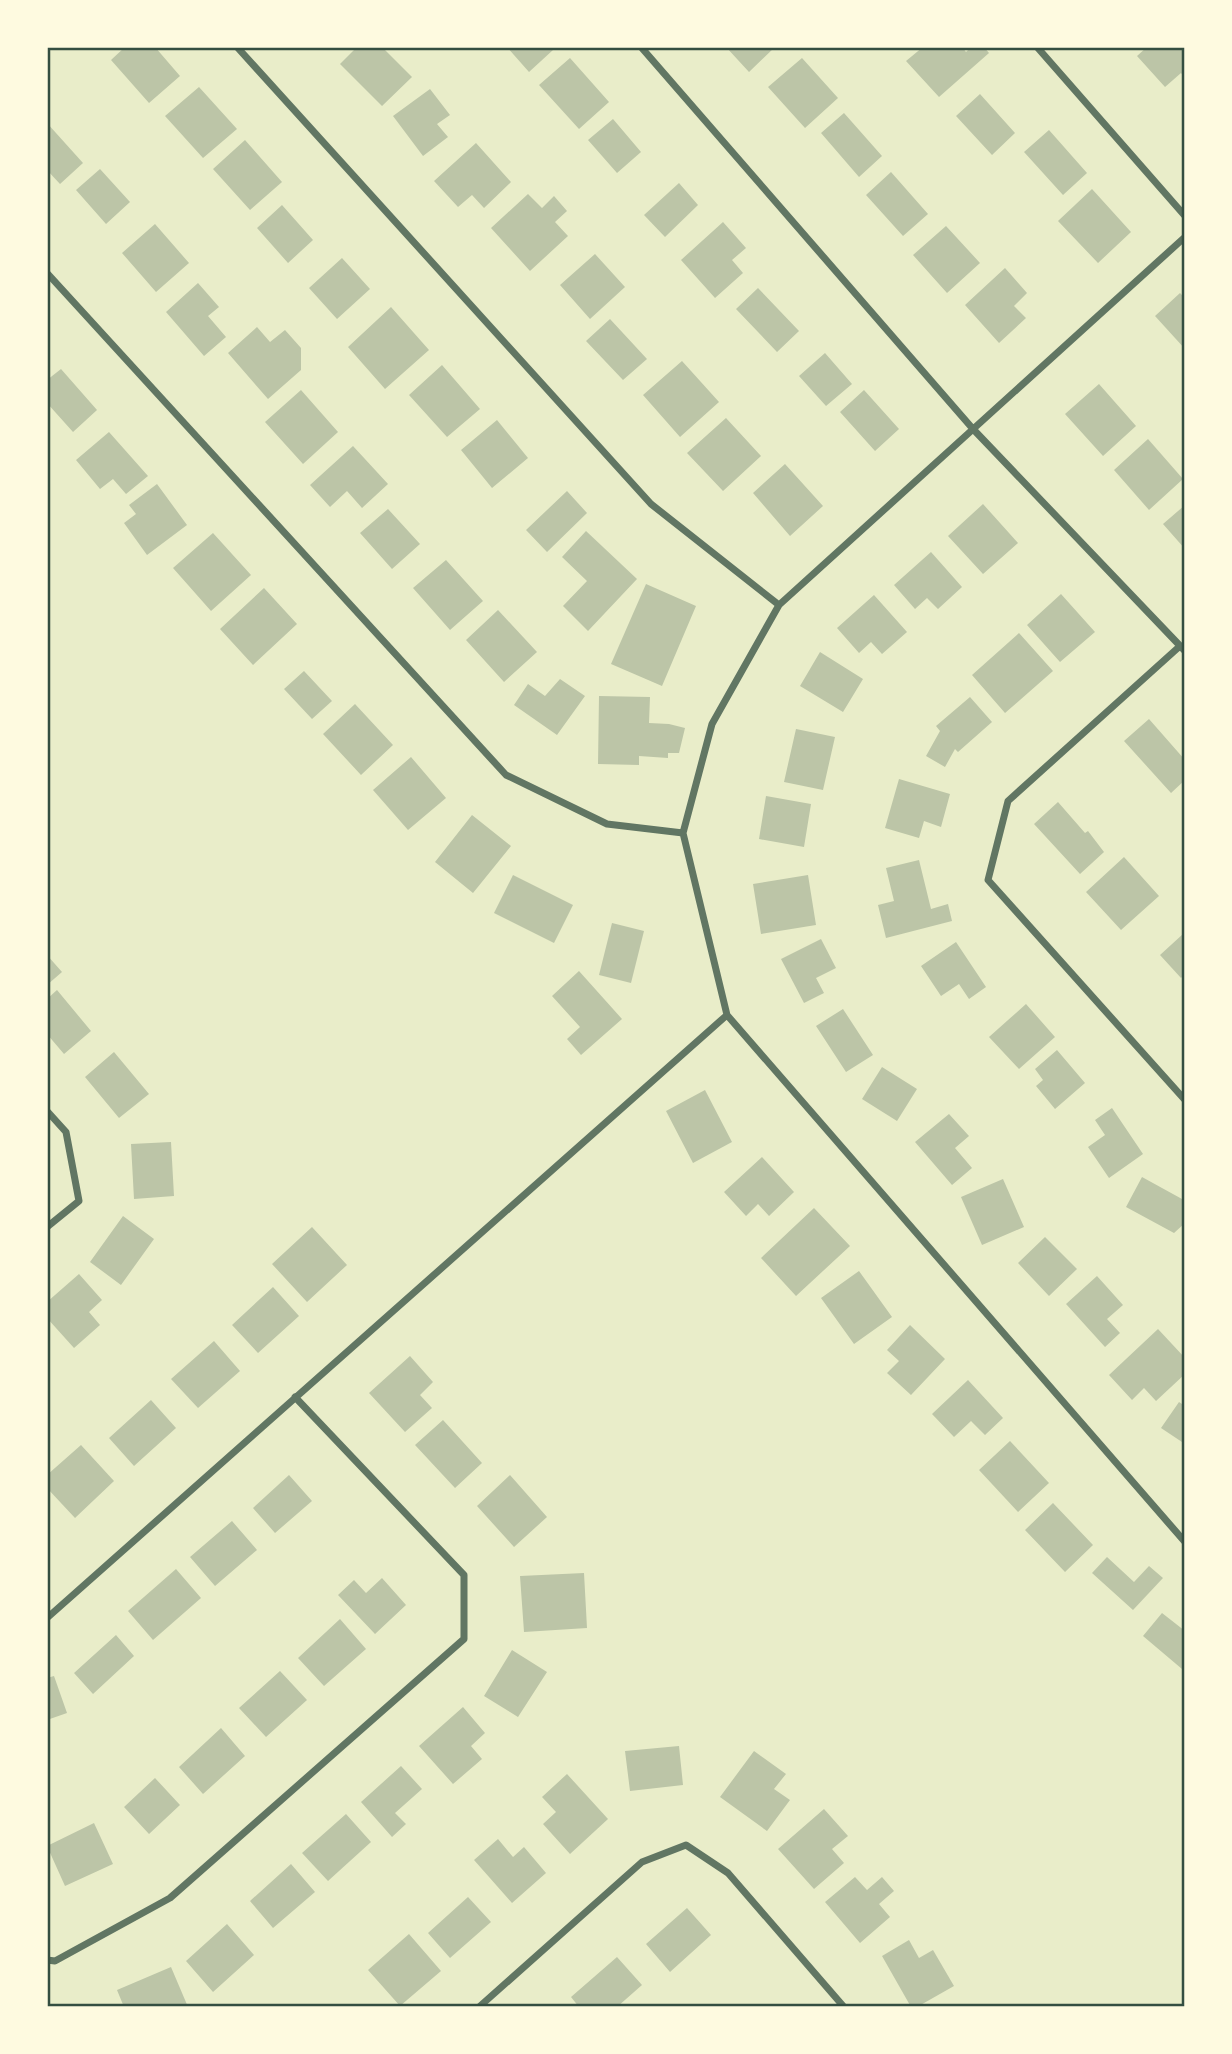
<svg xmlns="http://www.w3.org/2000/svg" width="1232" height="2054" font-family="Ubuntu,sans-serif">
<rect width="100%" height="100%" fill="#e9edc9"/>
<path fill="#bcc5a7" d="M125,47H155L180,76L149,103L111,60Z
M357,47H382L412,77L382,106L340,64Z
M507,47H550L553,50L529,72Z
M726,47H775L749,72Z
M923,47H962L966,52L971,47H984L989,53L939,97L906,61Z
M1147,47H1185V78L1181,73L1165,87L1137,56Z
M570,58L609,102L579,129L539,85Z
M802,58L838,98L805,128L768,87Z
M199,87L237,129L203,158L165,116Z
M430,89L450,115L437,124L448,137L423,156L393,116Z
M980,94L1015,133L992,155L956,116Z
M844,113L882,156L859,177L821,133Z
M613,119L641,152L617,173L588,140Z
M47,123L83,163L60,184L47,170Z
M1049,130L1087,173L1063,195L1024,152Z
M245,140L282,182L250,210L213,169Z
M476,143L511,182L484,208L472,195L458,207L434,181Z
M100,169L130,202L106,224L76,190Z
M891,172L928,214L903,236L866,195Z
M679,183L698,205L665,237L644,215Z
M1092,189L1131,232L1098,263L1058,221Z
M528,194L542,208L554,196L567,211L555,222L568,236L530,271L491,228Z
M282,205L313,240L288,263L257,228Z
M723,222L746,248L732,260L743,273L715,298L681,260Z
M155,224L189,263L156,292L122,253Z
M946,226L980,263L947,293L913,255Z
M595,254L625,287L590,319L560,285Z
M342,258L370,289L337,319L309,288Z
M1005,268L1027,293L1014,306L1026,318L999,343L965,305Z
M198,283L219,307L208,316L226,337L204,356L166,312Z
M758,288L799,331L777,352L736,309Z
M1180,293L1185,298V349L1155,316Z
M391,307L429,350L385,389L348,347Z
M610,319L647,359L623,380L586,341Z
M257,327L270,342L285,330L301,348V370L268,399L228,353Z
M825,353L852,384L826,406L799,376Z
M682,361L719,402L680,437L643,395Z
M442,365L480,409L447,437L409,395Z
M61,369L97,410L73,432L47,403V380Z
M1099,384L1136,426L1103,456L1065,414Z
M301,390L338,432L303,464L265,422Z
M864,390L899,429L875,451L840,412Z
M726,418L761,456L723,491L687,453Z
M497,420L528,458L492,488L461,450Z
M109,432L148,476L126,494L113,479L100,489L76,460Z
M1148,439L1183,479L1149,510L1114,470Z
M353,446L388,484L362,508L347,491L330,507L310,485Z
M785,464L823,506L790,536L753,493Z
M157,484L187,525L147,555L124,523L136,514L129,505Z
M567,491L587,513L547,552L526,530Z
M983,504L1018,543L983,574L948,536Z
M1185,505V549L1163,524Z
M388,509L420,544L392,569L360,533Z
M586,531L637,579L588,631L563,606L587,581L562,557Z
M213,533L251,575L211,611L173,568Z
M931,552L962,587L938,609L927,598L915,609L894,585Z
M446,560L483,601L450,630L413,588Z
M646,584L696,606L662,686L611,664Z
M264,588L297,624L253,665L220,629Z
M1061,594L1095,632L1060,662L1027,625Z
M874,595L907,632L882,654L871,642L859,653L837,628Z
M498,610L537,652L504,682L466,640Z
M1019,633L1053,671L1005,713L972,675Z
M820,652L863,679L843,712L800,686Z
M304,671L332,701L312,719L284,689Z
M560,679L585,696L557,735L514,705L528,684L545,696Z
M599,696L650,697L649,723L669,724L685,728L679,753H668V758L639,756V765L598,764Z
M970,697L992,722L958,752L955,749L945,767L926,756L940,731L936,726Z
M355,704L393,745L361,775L323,734Z
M1149,719L1185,760V780L1171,793L1124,741Z
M796,729L835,737L823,790L784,782Z
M411,757L446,798L408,830L373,790Z
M899,779L950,794L941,827L924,821L919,838L885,828Z
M766,796L811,804L804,847L759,839Z
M1058,802L1085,833L1088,831L1104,852L1080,874L1034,824Z
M472,815L511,846L473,893L435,862Z
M1124,857L1159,896L1121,930L1086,892Z
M919,860L931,909L948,904L952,921L886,938L878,905L894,901L886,868Z
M513,875L573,905L554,943L494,913Z
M808,875L816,925L761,934L753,884Z
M612,923L644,931L631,983L599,975Z
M1183,934L1185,974L1181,978L1160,955Z
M821,939L836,968L816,978L824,993L804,1003L781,959Z
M956,942L986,987L969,999L959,984L941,996L921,966Z
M47,955L62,972L47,985Z
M579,971L622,1019L581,1055L567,1039L580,1027L552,996Z
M57,990L91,1031L64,1054L47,1034V999Z
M1026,1004L1055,1037L1019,1069L989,1037Z
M843,1009L873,1055L846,1072L816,1026Z
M1057,1050L1085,1083L1055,1109L1036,1086L1043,1080L1035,1069Z
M114,1052L149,1094L119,1118L85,1077Z
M882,1067L917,1089L897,1121L862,1099Z
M705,1090L732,1142L693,1163L666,1111Z
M1112,1108L1143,1154L1109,1178L1088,1147L1105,1135L1095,1120Z
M949,1114L969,1136L955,1148L972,1168L952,1185L915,1142Z
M171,1142L174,1196L134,1199L131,1144Z
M762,1157L794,1192L769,1216L758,1204L746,1216L724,1192Z
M1142,1177L1182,1199L1185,1196V1223L1174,1233L1126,1207Z
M1003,1179L1024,1227L982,1245L961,1197Z
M814,1208L850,1246L796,1296L761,1258Z
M123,1216L154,1239L121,1285L90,1262Z
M312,1227L347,1265L307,1302L272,1264Z
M1045,1237L1077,1269L1049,1296L1018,1263Z
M859,1271L892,1317L854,1344L821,1298Z
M79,1274L102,1300L89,1312L100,1325L74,1348L47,1318V1302Z
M1097,1276L1123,1305L1107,1319L1120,1333L1105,1347L1066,1304Z
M273,1287L299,1316L258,1353L232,1325Z
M910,1325L945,1359L911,1395L887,1373L899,1361L887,1350Z
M1158,1329L1185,1358V1374L1156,1401L1144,1388L1132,1400L1109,1375Z
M214,1341L240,1371L198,1408L171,1379Z
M410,1356L433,1382L420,1395L432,1408L405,1432L369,1393Z
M968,1380L1003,1418L985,1435L971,1421L954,1437L932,1414Z
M151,1400L176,1428L134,1466L109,1438Z
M1179,1402L1185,1406V1444L1161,1428Z
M443,1420L482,1463L455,1488L415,1445Z
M1010,1441L1049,1483L1018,1512L979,1470Z
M81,1445L114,1481L75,1518L47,1488V1475Z
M289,1475L312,1501L275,1533L253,1508Z
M510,1475L547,1517L514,1547L477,1506Z
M1053,1503L1093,1545L1065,1572L1025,1530Z
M232,1521L257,1550L215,1586L190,1557Z
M1107,1557L1134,1582L1149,1566L1163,1578L1133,1610L1092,1573Z
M176,1569L201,1598L153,1640L128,1611Z
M584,1573L587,1628L524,1632L520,1576Z
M382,1578L406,1605L375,1634L338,1595L354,1580L366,1593Z
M1162,1613L1185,1631V1665L1182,1669L1143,1636Z
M340,1619L366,1649L324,1686L298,1658Z
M116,1635L134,1656L93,1694L74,1673Z
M512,1650L547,1672L518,1717L484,1696Z
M280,1671L307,1700L266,1737L239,1708Z
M54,1676L67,1713L47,1720V1678Z
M463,1707L485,1733L471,1746L482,1759L453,1784L419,1746Z
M221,1728L245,1756L203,1794L179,1767Z
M679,1746L683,1785L630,1791L625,1751Z
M754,1751L786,1774L774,1789L790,1800L767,1831L720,1797Z
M401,1766L422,1789L395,1813L406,1824L392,1837L361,1802Z
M567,1774L608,1819L570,1854L543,1824L556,1812L542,1797Z
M155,1778L180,1805L149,1834L124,1807Z
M824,1809L848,1836L832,1849L844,1863L814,1889L778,1849Z
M346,1814L371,1842L328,1881L302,1853Z
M94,1823L113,1864L65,1886L47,1846Z
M498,1839L513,1857L524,1847L546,1873L512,1903L474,1860Z
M291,1864L315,1892L273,1928L250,1901Z
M855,1877L867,1890L882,1877L894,1891L879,1904L890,1917L860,1943L825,1902Z
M468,1897L491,1922L450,1958L428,1933Z
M687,1908L711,1935L670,1972L646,1944Z
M227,1924L254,1955L213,1992L186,1961Z
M409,1934L441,1971L400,2006L368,1970Z
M909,1940L919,1958L933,1950L954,1986L917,2007H911L882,1956Z
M617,1957L642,1985L617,2007H579L571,1997Z
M171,1967L188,2007H124L117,1990Z"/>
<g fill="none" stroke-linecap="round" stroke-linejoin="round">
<path stroke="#617663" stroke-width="7" d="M237,47L651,504L779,605
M641,47L973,429L1185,651
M1037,47L1185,216
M1185,237L779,605L712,724L683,833L727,1015L1185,1542
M47,273L506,775L607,824L683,833
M1180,646L1008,801L988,880L1185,1100
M47,1111L66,1132L79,1201L47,1227
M47,1618L727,1015
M47,1960L55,1961L170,1898L464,1639V1575L295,1397
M479,2007L642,1862L686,1845L728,1873L844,2007"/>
</g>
<rect width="1232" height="2054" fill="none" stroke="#fefae0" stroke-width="98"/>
<rect x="49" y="49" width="1134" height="1956" fill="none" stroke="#344e41" stroke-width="2.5"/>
</svg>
